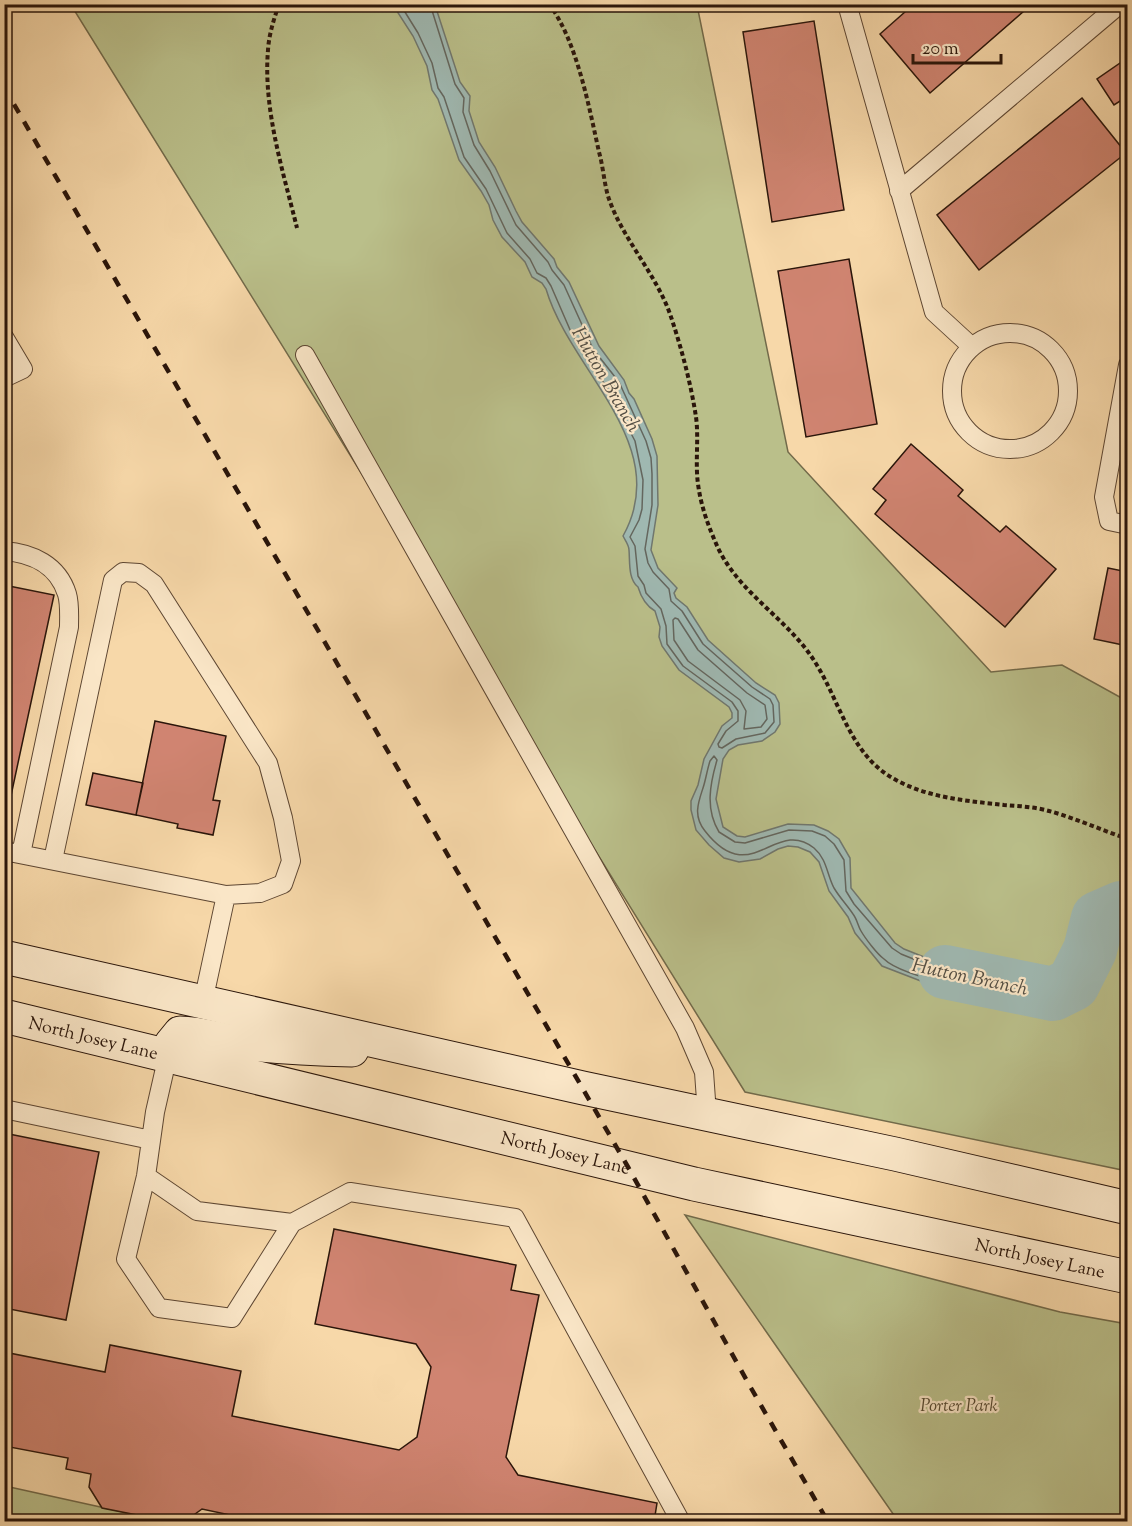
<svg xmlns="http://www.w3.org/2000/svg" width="1132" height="1526" font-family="'Sorts Mill Goudy',serif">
<rect width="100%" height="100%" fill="#f7d8a9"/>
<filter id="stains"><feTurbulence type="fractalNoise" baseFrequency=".00333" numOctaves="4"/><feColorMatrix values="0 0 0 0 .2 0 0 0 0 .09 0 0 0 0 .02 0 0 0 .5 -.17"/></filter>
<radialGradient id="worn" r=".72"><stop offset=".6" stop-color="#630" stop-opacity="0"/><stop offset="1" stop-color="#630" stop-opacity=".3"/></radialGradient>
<path fill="#babf8a" stroke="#726a4a" stroke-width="1.5" d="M71,5H697L788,452L991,672L1062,665L1127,701V1171L745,1092Z
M685,1215L1060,1312L1127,1324V1521H898Z
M5,1486L164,1521H5Z"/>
<path fill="#9fb8b1" stroke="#70776e" stroke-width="1.5" d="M393,5H435L460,82L470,96L469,111L479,142L495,167L516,211L522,222L554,259L557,267L569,282L599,346L624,380L629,393L634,399L652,439L657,456L658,505L651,550L658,568L677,588L674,593L676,598L687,607L708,640L756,683L775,695L779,703L780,724L775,732L762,741L738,745L729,750L723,759L716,799L723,827L737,836L745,837L788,824L814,825L828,831L839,839L850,858L851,888L895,943L904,949L954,969L989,966L1020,972L1014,1008L992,1004L975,997L939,988L882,966L855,933L848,917L829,891L819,862L810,852L798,847L788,846L778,849L760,859L739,862L724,858L709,845L696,830L691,810V801L698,785L704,759L722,726L732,718V713L729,707L679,670L662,646L659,637L660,627L655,611C646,606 641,597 638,587C628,579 630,562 629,550C629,545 625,540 623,536C674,445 570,371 546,289L542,283L532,277L525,262L502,237L493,220L489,205L481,191L459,160L438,99L432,90L427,66L413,36Z"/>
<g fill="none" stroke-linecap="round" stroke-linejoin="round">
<path stroke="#64665e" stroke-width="1.5" d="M400,4L418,33L432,63L438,88L444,97L464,157L486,189L507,233L530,259L537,273L546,278L551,286L571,332L607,388L635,441L643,480L642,509L639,520L630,537L635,546L638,576L644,585L646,593L661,609L666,626L667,644L683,666L732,702L738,711V721L726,731L718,744L719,747L722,748L736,739L765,733L774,722L773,705L770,699L752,687L703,644L682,611L671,601L669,589L653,572L648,563L645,549L652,505V474L651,458L646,441L619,382L593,349L564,285L552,270L548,262L516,225L490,171L474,145L463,112L464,98L455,84L430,4
M675,618L678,619L698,650L747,693L765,705L767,719L761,727L744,729L746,711L740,700L688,661L674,640L673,620Z
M714,756L717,760C710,784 705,809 719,832L735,842L745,843L789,830L812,831L825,836L834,844L844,860L846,891L854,904L892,948L901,954L953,975L989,972L1011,976L1013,979L1009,999C997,1002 970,990 956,986C939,982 896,971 884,959C877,954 865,938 861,931C858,926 857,919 853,914C847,905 840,898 834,888C827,875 827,859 814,848C775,817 751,890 705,831C693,816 698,803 703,788C706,779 707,770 710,761Z"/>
<path stroke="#9fb8b1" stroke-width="54" d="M945,972L1053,994L1073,984L1090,950L1098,918L1121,908L1128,910"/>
</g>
<path fill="#d08471" stroke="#2a150a" stroke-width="1.5" d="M914,4H1032L930,93L880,34Z
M814,21L844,210L772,222L743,32Z
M1123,61L1128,68V96L1114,105L1097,79Z
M1082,98L1126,153L979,270L937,215Z
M849,259L877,424L806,437L778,271Z
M911,444L963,490L958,496L1000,532L1006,526L1056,569L1005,627L875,514L886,500L873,489Z
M1108,568L1128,572V646L1094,639Z
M4,585L54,595L6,819H4Z
M155,721L226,736L213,800L220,801L213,835L177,828L178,824L136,815Z
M93,773L143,783L136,815L86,805Z
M4,1133L99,1152L66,1320L4,1308Z
M334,1229L516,1265L511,1290L539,1295L506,1457L518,1475L657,1503L654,1522H263L202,1509L184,1522H172L102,1508L89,1487L91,1474L66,1469L68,1458L4,1446V1352L105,1372L110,1345L241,1371L232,1416L399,1450L417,1437L431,1367L416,1344L315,1324Z"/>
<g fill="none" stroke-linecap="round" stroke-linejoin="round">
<g stroke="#5d4632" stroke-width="20">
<path id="lane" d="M847,4L934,312L971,346
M899,191L1120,4
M952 391a58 58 0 1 1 116 0a58 58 0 1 1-116 0Z
M4,337L23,369L4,378
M305,355L685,1028L704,1072L707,1114
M1128,365L1104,497L1109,521L1128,525
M4,551C32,553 58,565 67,594C70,604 69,617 69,627L21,854
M4,851L226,895L203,1002
M53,860L113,580L123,572L139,573L154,584L268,763L283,818L291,861L283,884L260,893L226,895
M168,1055L155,1112L146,1176L126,1259L159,1308L232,1318L292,1223
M4,1109L151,1140
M146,1176L197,1211L292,1223L350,1192L515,1218L681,1522"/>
</g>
<g stroke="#2a150a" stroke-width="35">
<g id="secondary">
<path d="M4,957L583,1088L895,1154L1128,1208"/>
<path id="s1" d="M4,1016L694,1184L1128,1277"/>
<path d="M168,1055L171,1044L180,1033C201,1033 220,1040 240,1043C277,1047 314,1049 352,1050"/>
</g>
</g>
<path stroke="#2a150a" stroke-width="4" stroke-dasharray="4.5 3" stroke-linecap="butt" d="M279,4C274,19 269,34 268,50C263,109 283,171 297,228
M549,4C577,41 589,107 599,152C603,166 604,182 608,196C621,237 655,272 670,314C681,346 691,384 696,417C699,439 695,462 698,484C701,507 709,528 718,548C740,594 789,620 815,662C841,703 850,756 896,780C929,798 968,801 1004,805C1019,806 1035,807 1049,811C1075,818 1101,830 1128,839
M4,1514L20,1522"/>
<use href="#lane" stroke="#fae6c7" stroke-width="18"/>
<use href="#secondary" stroke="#fae6c7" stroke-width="33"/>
<path stroke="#2a150a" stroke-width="4.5" stroke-dasharray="10 10" stroke-linecap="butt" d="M4,87L628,1167L751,1388L828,1522"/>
</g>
<g text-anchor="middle" stroke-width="4.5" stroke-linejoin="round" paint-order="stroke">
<g font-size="18" fill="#2a150a" stroke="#fae6c7">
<text dy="6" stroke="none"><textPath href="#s1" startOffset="92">North Josey Lane</textPath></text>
<text dy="6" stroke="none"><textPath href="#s1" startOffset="578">North Josey Lane</textPath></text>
<text dy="6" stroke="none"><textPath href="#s1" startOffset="1064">North Josey Lane</textPath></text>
</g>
<g font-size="18" font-style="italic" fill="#554830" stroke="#fae6c7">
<text x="959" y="1411">Porter Park</text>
</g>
<g font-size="20" font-style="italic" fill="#534e44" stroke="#fae6c7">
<text transform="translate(607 379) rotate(60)" y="7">Hutton Branch</text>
<text transform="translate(970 976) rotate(12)" y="7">Hutton Branch</text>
</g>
</g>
<rect width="1132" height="1526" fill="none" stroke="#f7d8a9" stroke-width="24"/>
<rect x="6" y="6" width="1120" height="1514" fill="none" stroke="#2a150a" stroke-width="3"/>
<rect x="12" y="12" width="1108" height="1502" fill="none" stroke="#2a150a" stroke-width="1.5"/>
<path d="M913 54v9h88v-9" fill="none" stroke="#2a150a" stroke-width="3"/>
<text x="922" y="54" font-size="18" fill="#2a150a" stroke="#fae6c7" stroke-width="4.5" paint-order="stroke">20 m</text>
<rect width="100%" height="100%" filter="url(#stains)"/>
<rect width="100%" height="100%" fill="url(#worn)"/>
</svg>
